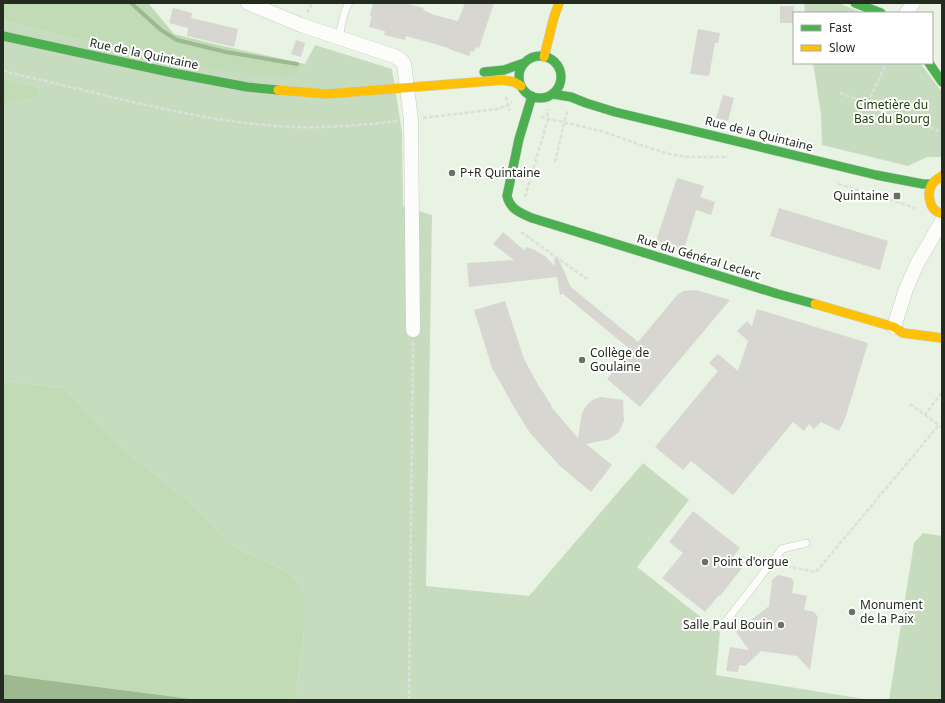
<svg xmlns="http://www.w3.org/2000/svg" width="945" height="703" font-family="'Noto Sans',sans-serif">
<rect width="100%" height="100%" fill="#e8f3e3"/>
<path fill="#c7dcbe" d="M804,3H839L862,13H805Z
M3,21L167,62L294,77L305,64L315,45L392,69L402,132L403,206L432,215L426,586L529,596L643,463L689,500L637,567L720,632L716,675L870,700H295L304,632V595L292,574L264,560L241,551L226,541L195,507L122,448L64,388L3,381V104L37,97L40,88L3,78Z
M813,63H920L942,92V157H927L908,166L822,145L821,114Z
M923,533L942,536V700H889L914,543Z"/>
<path fill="#c0dbb6" d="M3,3H148L174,34L218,45L305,64L294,77L258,75L167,62L3,21Z
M3,78L40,88L37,97L3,104Z
M3,381L64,388L122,448L195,507L226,541L241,551L264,560L292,574L304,595V632L295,700H199L29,678L3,674Z"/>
<path fill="#9cb98f" d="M3,674L29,678L199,700H3Z"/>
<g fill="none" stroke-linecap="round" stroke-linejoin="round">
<path stroke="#9cb98f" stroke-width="4" d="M131,3L161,30L177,40L226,52L297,64"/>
</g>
<path fill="#d8d6d0" d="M373,3H404L424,8L423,10L434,15L458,21L465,3H494L479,48L476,47L474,52L471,51L469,56L449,49V48L406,36L405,40L384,35L385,31L369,27L372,16L370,15Z
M780,6H794V23H780Z
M173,8L192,13L191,18L238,29L234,47L187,36L188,28L169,23Z
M698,29L720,33L718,43H715L709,76L690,74Z
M296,40L305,43L301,57L291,54Z
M723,95L734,98L728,121L716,118Z
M677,178L704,186L700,197L715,202L711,215L696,210L683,253L655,244Z
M779,208L888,241L880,270L770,236Z
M503,232L525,251L526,247L535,250L546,257L555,266L554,259L558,258L571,287L638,342L678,294L684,291L696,290L730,300L640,407L607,379L631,350L563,294L560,295L557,277L469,287L467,263L514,260L493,244Z
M505,301L524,359L537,383L552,406L551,407L578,438L582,413L586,406L590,402L595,399L601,397L623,400L624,421L619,432L610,439L586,444L612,465L591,492L560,466L530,433L515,409L492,368L474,310Z
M757,309L868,343L845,419L839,431L821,422L814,429L809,424L804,431L793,422L733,495L691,461L683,470L655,447L718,371L709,363L718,354L738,371L748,341L737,331L747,321L752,326Z
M693,511L740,548L730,561L746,563L720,596L719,595L705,612L662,578L683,553L669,542Z
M778,575L791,578L794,582L792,593L807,596L804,610L814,612L818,617L810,670L797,656L761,651L745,666L739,665L738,672L726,671L730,647L749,650L736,632L769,606L772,580Z"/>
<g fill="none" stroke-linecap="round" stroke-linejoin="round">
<g stroke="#c5cec1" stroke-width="8">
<path id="lane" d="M339,38C341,28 343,11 349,3
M724,624L782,549L806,543"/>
</g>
<g stroke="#c5cec1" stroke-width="15">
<path id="street" d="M248,3L301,25L394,56L402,61L404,64L411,120L413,330
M906,13L910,8L913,3
M894,327L906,289L917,264L942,221"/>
</g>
<g stroke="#c5cec1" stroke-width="10">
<path id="fast" d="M855,3L881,13
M3,36L173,73L247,87L278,90
M519 77a21 21 0 1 1 42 0a21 21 0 1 1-42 0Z
M929,63L942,82
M484,72L504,70L524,63
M553,94L571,97L586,103L615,112L876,175L923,184H932
M532,96L519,139L507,196C510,209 520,213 532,218L778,294L815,304"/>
</g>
<g stroke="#c5cec1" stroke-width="10">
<path id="slow" d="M544,57L554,17L559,3
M278,90L327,94L503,80L514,82L521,86
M942,176C939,178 934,181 932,184C927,192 929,206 936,211C938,212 940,213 942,214
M815,304L894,327L903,333L942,338"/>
</g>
<path stroke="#dcdfda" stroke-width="2.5" stroke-dasharray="4 2" stroke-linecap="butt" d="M307,13L312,3
M3,71C37,79 72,87 106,96C159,108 211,120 265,125C309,130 354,126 398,121
M840,93L942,132
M506,97L509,109L510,110
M868,103L886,63
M541,117L601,131L656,150L674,155L688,157H728
M423,118L497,109L508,105L512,102
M555,162L567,111
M838,184L883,197L915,208
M525,197L548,119L547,109
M521,232L587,279
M910,404L925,415L942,392
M925,415L942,427
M741,557L761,561
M781,565L816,572L939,425
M409,700L413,342"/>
<use href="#lane" stroke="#fcfdfb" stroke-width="7"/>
<use href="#street" stroke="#fcfdfb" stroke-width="14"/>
<use href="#fast" stroke="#4caf50" stroke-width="9"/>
<use href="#slow" stroke="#ffc107" stroke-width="9"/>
</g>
<g fill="#697165" stroke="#fff" stroke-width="1.5">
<circle cx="452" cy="173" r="4"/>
<rect x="893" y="192" width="8" height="8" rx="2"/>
<circle cx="582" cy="360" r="4"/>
<circle cx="705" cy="562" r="4"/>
<circle cx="852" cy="612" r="4"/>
<circle cx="781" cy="625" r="4"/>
</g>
<g text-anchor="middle" stroke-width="4" stroke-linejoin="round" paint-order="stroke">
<g font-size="12" fill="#242b21" stroke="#fff">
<text transform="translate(144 54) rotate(12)" y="4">Rue de la Quintaine</text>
<text transform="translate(759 134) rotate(14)" y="4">Rue de la Quintaine</text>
<text transform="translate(699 257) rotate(17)" y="4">Rue du Général Leclerc</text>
</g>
<g font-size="12" fill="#1a3d04" stroke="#fff">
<text x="892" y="109">Cimetière du<tspan x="892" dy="14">Bas du Bourg</tspan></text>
</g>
<g font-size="12" fill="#242b21" stroke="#fff" text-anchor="start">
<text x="460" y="177">P+R Quintaine</text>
<text x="889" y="200" text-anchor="end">Quintaine</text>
<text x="590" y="357">Collège de<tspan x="590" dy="14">Goulaine</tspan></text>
<text x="713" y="566">Point d'orgue</text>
<text x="860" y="609">Monument<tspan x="860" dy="14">de la Paix</tspan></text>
<text x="773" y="629" text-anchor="end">Salle Paul Bouin</text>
</g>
</g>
<rect width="945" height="703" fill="none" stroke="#242b21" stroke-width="8"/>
<rect x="793" y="12" width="140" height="52" fill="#ffffff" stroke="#a7aaa6"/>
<rect x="801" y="25" width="20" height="6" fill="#4caf50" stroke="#a7aaa6"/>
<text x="829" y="32" font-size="12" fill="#242b21">Fast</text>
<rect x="801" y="45" width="20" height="6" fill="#ffc107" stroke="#a7aaa6"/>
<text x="829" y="52" font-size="12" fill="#242b21">Slow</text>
</svg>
